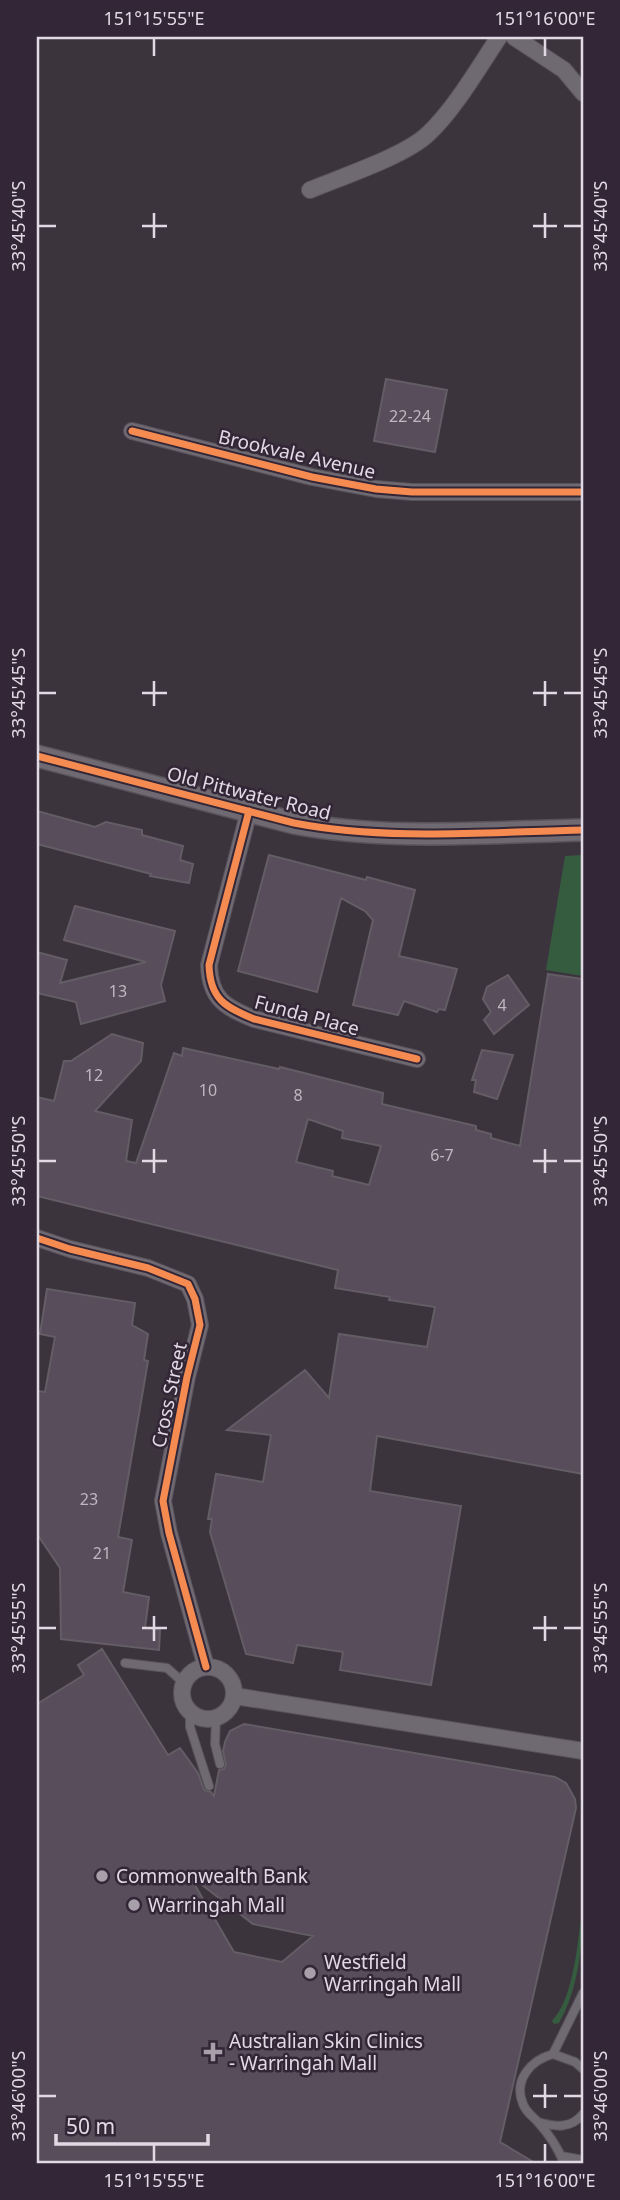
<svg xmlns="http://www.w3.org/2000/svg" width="620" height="2200" font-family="'Noto Sans',sans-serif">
<rect width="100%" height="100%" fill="#3b343d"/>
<path fill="#365c40" d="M583,855V976L546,970L565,856Z
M583,1903C583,1943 579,1988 559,2023L554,2024L552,2021C575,1997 578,1937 583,1903Z"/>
<path fill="#584d5b" stroke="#635d65" stroke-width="2" fill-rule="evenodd" d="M386,379L447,390L435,452L374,441Z
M37,811L95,827L106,822L142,830V835L183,846L180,860L193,864L189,883L150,876L151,874L37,844Z
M269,855L366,880L367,877L415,890L399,956L457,969L445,1010L439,1009L437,1012L404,1001L398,1015L353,1005L373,920L365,911L341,898L317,992L238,971Z
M75,906L175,931L161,985L165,1001L81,1024L76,1002L37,993V952L67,960L60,983L146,962L64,940Z
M548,974L583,979V1474L377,1436L370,1491L461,1506L431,1685L340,1670L343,1652L297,1645L293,1663L246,1654L210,1532L212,1519H208L216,1474L263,1482L271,1435L227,1430L305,1370L329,1398L339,1334L427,1347L435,1307L389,1300L390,1297L335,1288L338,1270L37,1196V1097L54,1101L64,1061H71L112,1034L143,1043L141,1061L95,1111L132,1120L126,1161L136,1163L174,1053L182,1056L183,1048L279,1069L280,1067L383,1093L382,1104L476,1126V1130L491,1134V1138L520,1146ZM308,1119L343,1131L342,1138L381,1146L369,1185L332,1176L333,1171L296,1162Z
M508,975L529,1005L494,1034L484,1020L491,1012L483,999L487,987Z
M482,1050L513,1055L497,1099L474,1092L476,1080H472Z
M47,1289L135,1303L132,1325L148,1334L144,1360L148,1361L118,1537L132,1540L123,1592L149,1597L145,1628L160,1630L159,1650L61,1639L60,1568L37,1534V1391L45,1392L55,1337L40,1334Z
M102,1649L168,1755L180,1748L198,1773L204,1790L211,1792L214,1796L219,1770L224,1769L226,1765L223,1751L225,1742L230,1731L244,1724L555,1777L566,1783L575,1799L576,1808L500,2142L535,2163H37V1704L84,1675L78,1665ZM189,1875L253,1924L313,1936L282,1962L234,1952Z"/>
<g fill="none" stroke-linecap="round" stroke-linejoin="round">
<g stroke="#58525a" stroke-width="10">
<path id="service" d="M125,1663L167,1668L184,1683
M190,1712V1727L209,1786
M216,1718L215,1744L220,1764
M553,2054L583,1993
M538,2122C555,2127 571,2129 583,2114
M561,2156L583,2160
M564,2163C558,2148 548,2133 537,2121C531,2115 526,2112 523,2104C513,2080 531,2060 553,2054L575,2062L583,2069"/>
</g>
<g stroke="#58525a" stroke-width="18">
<path id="minor" d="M514,37L564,70L583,93
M310,190C341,177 405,156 428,134C454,110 479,67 499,37
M132,431L312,477L376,489L412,492H583
M249,811L209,965C210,999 225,1007 254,1019L417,1059
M37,1238L70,1249L148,1268L188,1284L195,1299L200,1325L187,1377L163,1501L169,1533L206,1667
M182 1693a26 26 0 1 1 52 0a26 26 0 1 1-52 0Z
M235,1696L583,1751"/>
</g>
<g stroke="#58525a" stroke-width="24">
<path id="tertiary" d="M37,756L294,823C388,841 487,832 583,830"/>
</g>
<use href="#service" stroke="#6f6a71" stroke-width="8"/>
<use href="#minor" stroke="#6f6a71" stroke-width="16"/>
<use href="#tertiary" stroke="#6f6a71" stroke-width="21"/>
<g stroke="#322637" stroke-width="11">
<path id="cycleway" d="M132,431L312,477L376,489L412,492H583
M37,756L294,823C388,841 487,832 583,830
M249,811L209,965C210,999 225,1007 254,1019L417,1059
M37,1238L70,1249L148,1268L188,1284L195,1299L200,1325L187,1377L163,1501L169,1533L206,1667"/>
</g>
<use href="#cycleway" stroke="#f68b52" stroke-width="7"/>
</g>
<path fill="none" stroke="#e1dae4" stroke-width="2.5" d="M154,38V56M545,38V56M154,213V238M545,213V238M38,226H56M142,226H167M533,226H557M564,226H582M154,681V706M545,681V706M38,693H56M142,693H167M533,693H557M564,693H582M154,1149V1173M545,1149V1173M38,1161H56M142,1161H167M533,1161H557M564,1161H582M154,1616V1641M545,1616V1641M38,1628H56M142,1628H167M533,1628H557M564,1628H582M545,2084V2108M38,2096H56M533,2096H557M564,2096H582M154,2144V2162M545,2144V2162"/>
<g fill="#a7a0aa" stroke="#322637" stroke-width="2.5">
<circle cx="102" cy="1876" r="7"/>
<circle cx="134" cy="1905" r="7"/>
<circle cx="310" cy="1973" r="7"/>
<path d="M209.5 2041.5h7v7h7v7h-7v7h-7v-7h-7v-7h7z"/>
</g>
<g text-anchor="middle" stroke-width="5" stroke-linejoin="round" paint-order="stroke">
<g font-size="16" fill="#bfb7c2">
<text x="410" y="422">22-24</text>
<text x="118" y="997">13</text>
<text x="502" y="1011">4</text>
<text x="94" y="1081">12</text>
<text x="208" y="1096">10</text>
<text x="298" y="1101">8</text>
<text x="442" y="1161">6-7</text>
<text x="89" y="1505">23</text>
<text x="102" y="1559">21</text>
</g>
<g font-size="19" fill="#e1dae4" stroke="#322637">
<text transform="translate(297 454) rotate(13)" y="7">Brookvale Avenue</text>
<text transform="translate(249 793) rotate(14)" y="7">Old Pittwater Road</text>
<text transform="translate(307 1015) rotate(15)" y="7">Funda Place</text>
<text transform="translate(169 1395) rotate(-78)" y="7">Cross Street</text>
</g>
<g font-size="19" fill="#e1dae4" stroke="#322637" text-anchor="start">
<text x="116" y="1883">Commonwealth Bank</text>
<text x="148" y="1912">Warringah Mall</text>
<text x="324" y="1969">Westfield<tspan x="324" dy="22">Warringah Mall</tspan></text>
<text x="229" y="2048">Australian Skin Clinics<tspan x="229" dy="22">- Warringah Mall</tspan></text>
</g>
</g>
<rect width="620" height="2200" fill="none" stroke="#322637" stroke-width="77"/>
<path d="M56 2134v10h152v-10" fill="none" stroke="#e1dae4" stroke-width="3.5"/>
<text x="66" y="2134" font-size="21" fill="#e1dae4" stroke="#322637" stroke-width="5" paint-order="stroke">50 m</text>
<rect x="38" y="38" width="544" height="2124" fill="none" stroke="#e1dae4" stroke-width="2.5"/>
<g font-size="18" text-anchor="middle" fill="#e1dae4">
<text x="154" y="25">151°15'55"E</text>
<text x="545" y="25">151°16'00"E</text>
<text transform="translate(19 226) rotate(-90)" y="6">33°45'40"S</text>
<text transform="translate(601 226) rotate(-90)" y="6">33°45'40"S</text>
<text transform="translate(19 693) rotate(-90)" y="6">33°45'45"S</text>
<text transform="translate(601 693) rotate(-90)" y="6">33°45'45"S</text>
<text transform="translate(19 1161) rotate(-90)" y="6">33°45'50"S</text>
<text transform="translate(601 1161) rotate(-90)" y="6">33°45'50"S</text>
<text transform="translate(19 1628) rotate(-90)" y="6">33°45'55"S</text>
<text transform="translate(601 1628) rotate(-90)" y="6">33°45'55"S</text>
<text transform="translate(19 2096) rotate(-90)" y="6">33°46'00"S</text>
<text transform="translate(601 2096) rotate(-90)" y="6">33°46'00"S</text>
<text x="154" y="2187">151°15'55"E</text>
<text x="545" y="2187">151°16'00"E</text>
</g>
</svg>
